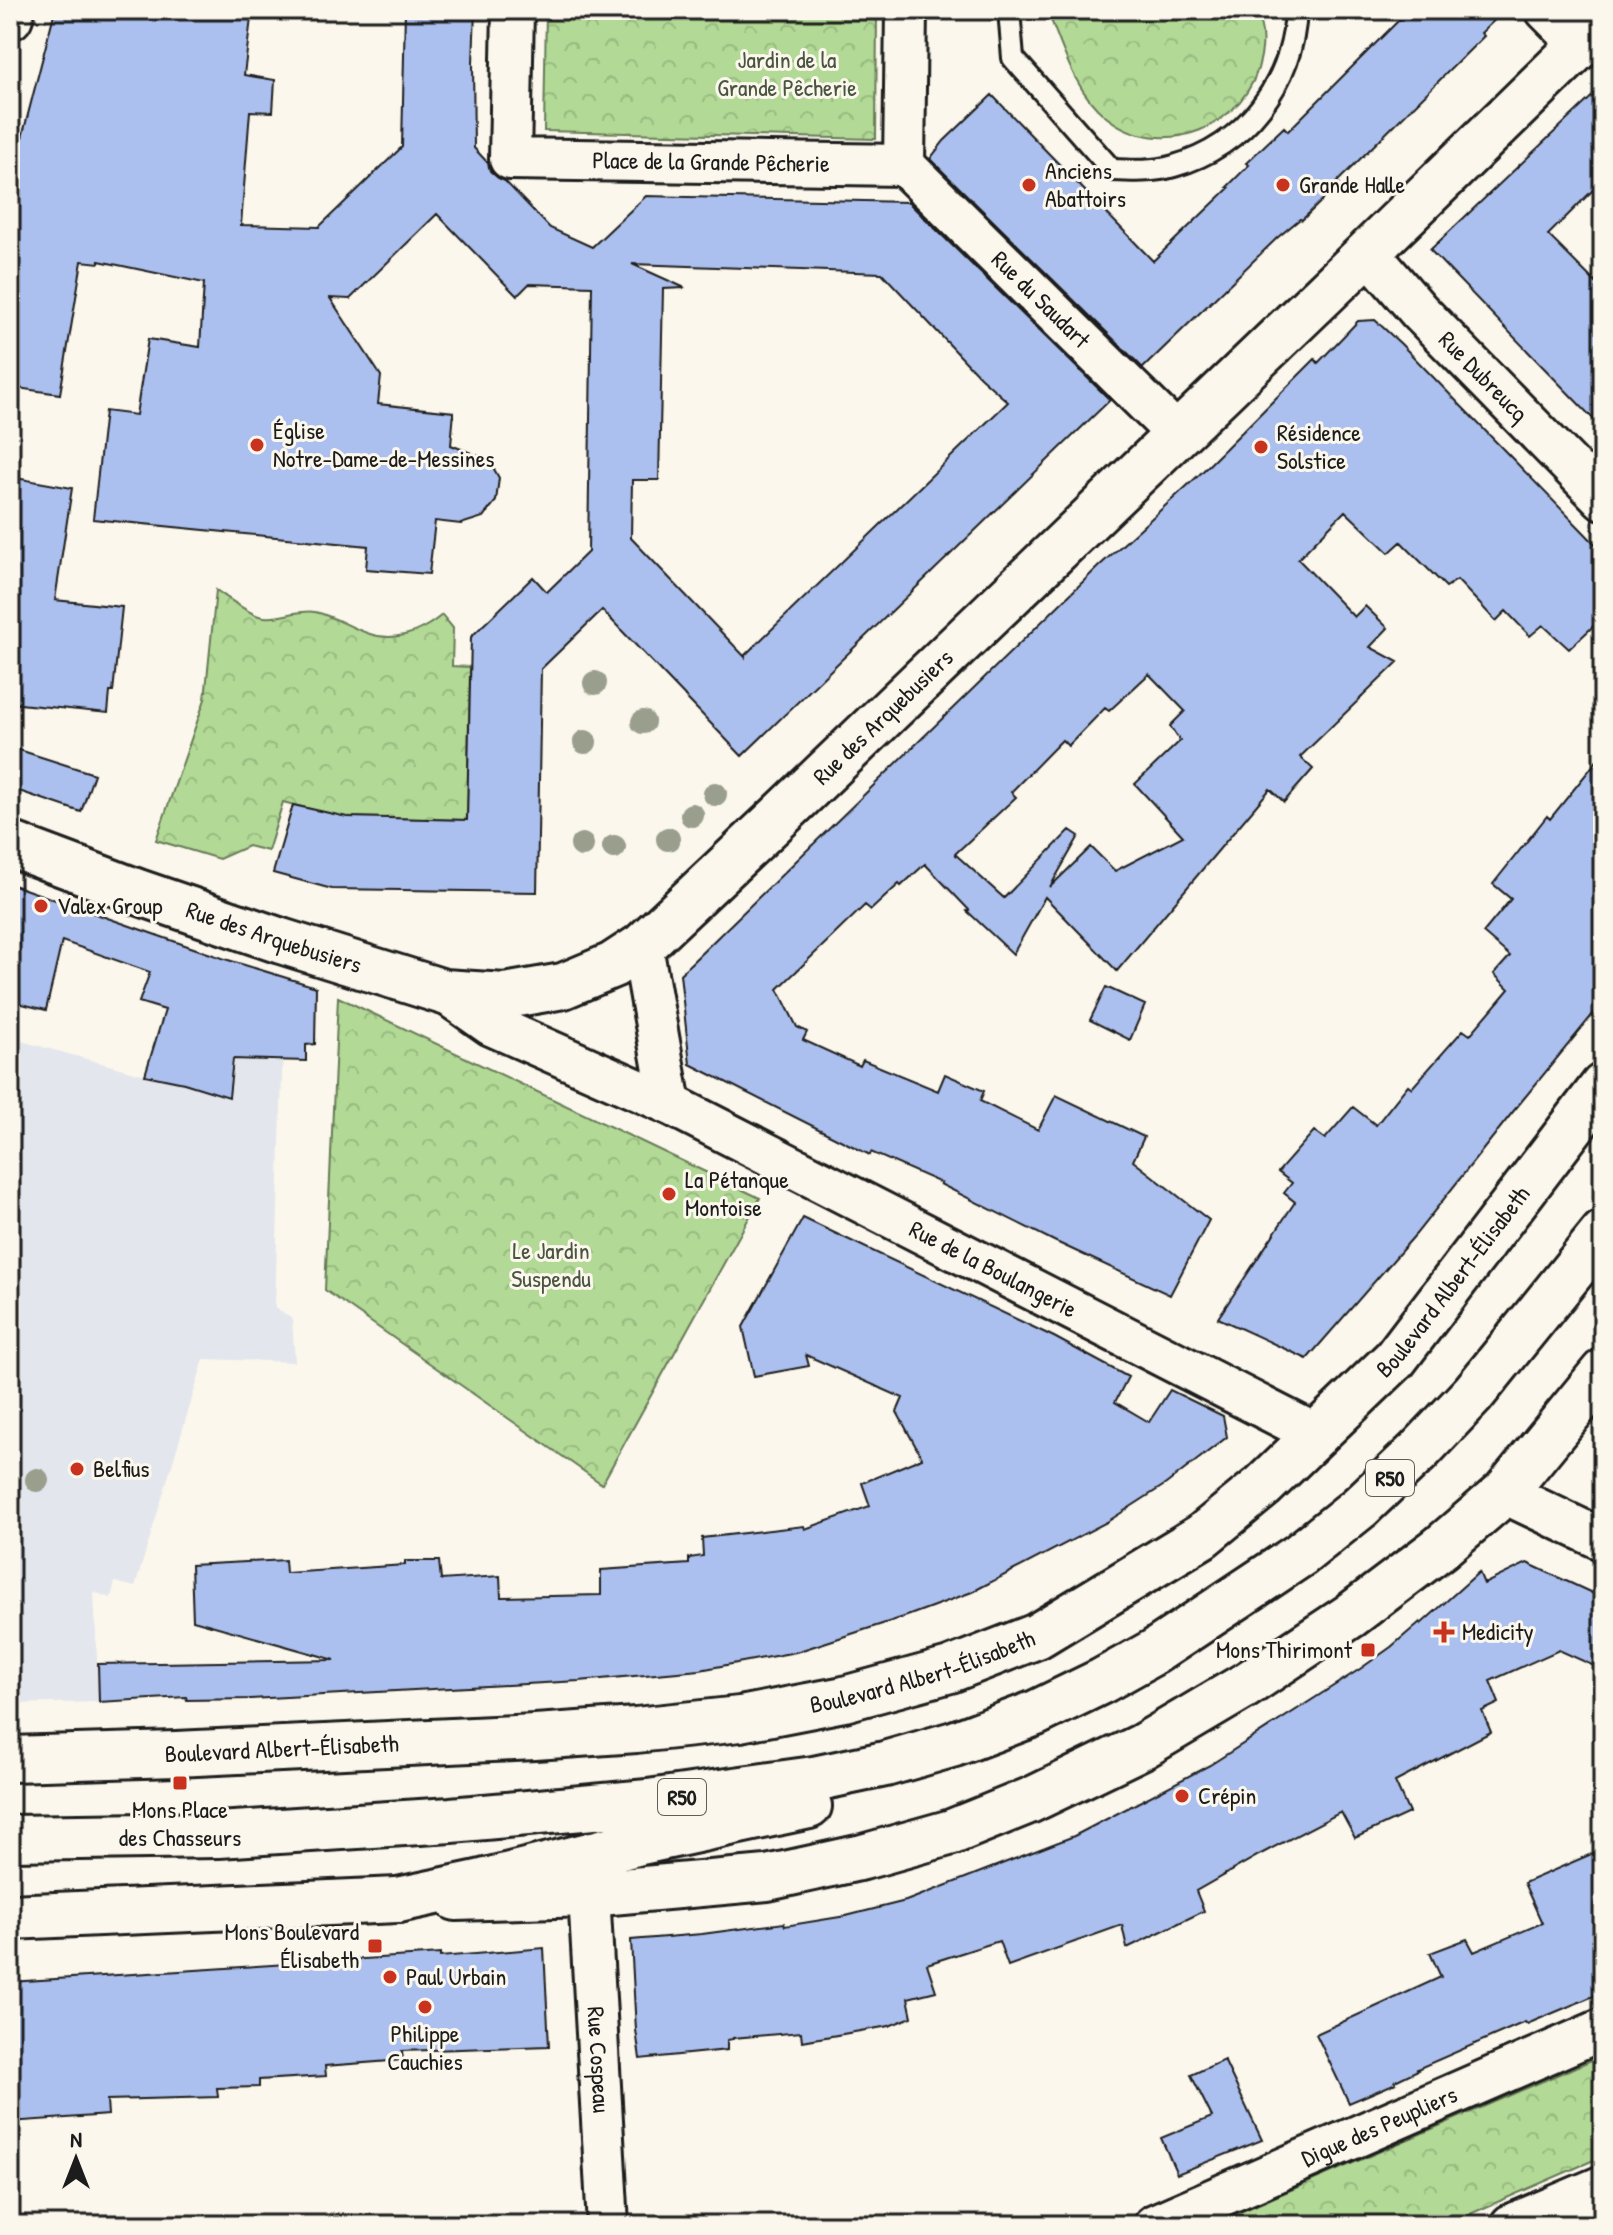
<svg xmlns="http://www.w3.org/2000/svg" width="1613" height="2235" font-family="'Patrick Hand',sans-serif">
<defs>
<pattern id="forest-crowns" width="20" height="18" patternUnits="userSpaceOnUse" patternTransform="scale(2)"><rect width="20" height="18" fill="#b2d995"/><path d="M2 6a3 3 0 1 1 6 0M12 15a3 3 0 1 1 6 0" fill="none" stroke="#98ba80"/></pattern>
</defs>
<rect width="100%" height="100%" fill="#fbf7ec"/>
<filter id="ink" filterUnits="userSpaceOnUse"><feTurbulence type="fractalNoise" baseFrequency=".0125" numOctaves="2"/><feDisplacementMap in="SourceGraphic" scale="16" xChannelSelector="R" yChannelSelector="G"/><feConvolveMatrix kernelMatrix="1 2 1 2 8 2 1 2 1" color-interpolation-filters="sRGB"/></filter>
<g filter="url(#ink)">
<path fill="#e3e6ed" d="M285,978L275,1307L292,1319L295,1362L204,1359L135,1587L115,1582L111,1598L94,1592L99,1702L10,1704V1038L145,1075L194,1044L182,1083L229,1096L240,1028Z"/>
<path fill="url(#forest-crowns)" stroke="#677a58" stroke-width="2" d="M546,10H877L876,139L544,131Z
M1047,10H1254C1263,24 1264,40 1261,56C1249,127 1162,163 1105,116C1074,91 1062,45 1047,10Z
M216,590C228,598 246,612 259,616C274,621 298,609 315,612C334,616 349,627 367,633C395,643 420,633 442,615L453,628L452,666L470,667L467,820L339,817L283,802L268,851L248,846L219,859L156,840L205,699Z
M338,997L760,1198L602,1484L325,1290Z
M1603,2055V2156L1445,2225H1210Z"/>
<path fill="#acc0ef" stroke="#1c1c1c" stroke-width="2" fill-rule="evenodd" d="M55,10H252L244,75L275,80L273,112L250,111L241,225L319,227L402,147L405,10H475L473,63L474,148L488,163L490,171L498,178L505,181L550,228L592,247L646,196L908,202L1110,400L742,756L602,610L541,669L537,892L332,889L273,873L293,805L347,817L467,820L471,637L533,577L547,592L588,552L592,286L529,284L517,296L437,214L350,299L330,298L381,376L378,404L454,412L451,445L489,460L499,478L496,501L483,517L461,524L435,521L429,574L366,569L368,546L93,519L105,411L136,415L148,339L200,347L204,283L99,261V263L82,261L60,394L10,387V184ZM632,264L882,273L980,377L1008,402L745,655V657L631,538L632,480H659L663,289L685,288Z
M1409,10H1505L1481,33L1484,36L1337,182L1339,184L1302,220L1300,219L1277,238L1143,368L930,159L944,141L992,95L1153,261L1229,188L1227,187L1249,165L1246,163L1284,127L1288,131Z
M1603,86V180L1548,235L1603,290V429L1430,250Z
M1375,320L1401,344L1603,552V617L1569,649L1543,625L1530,636L1506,611L1496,621L1457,580L1446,587L1401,542L1389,553L1345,511L1298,559L1354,617L1365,606L1388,628L1370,647L1398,662L1300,757L1313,769L1284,802L1270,789L1117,971L1045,897L1013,954L967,911L969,910L925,864L901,886L899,884L871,910L865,905L778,989L797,1027L807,1032L803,1040L860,1066L863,1060L938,1091L945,1074L984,1091L980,1101L1038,1130L1056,1095L1144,1137L1133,1161L1209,1220L1170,1295L1054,1241L940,1184L941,1183L871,1152L870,1155L690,1064L680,974L1098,567L1199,475L1315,359L1318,363L1358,321ZM1149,674L1185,711L1170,726L1180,741L1135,784L1183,836L1115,871L1091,847L1050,887L1079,836L1070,830L1004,898L955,854L1016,797L1011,792L1062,740L1068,746L1105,708L1109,711Z
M10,477L72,488L55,600L122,607L113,692H110L108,713L10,703Z
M10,747L94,774L81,812L10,788Z
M1603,753V1002L1512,1113L1416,1234L1307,1359L1218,1318L1295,1202L1284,1193L1292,1183L1278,1172L1314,1131L1325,1139L1353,1107L1376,1125L1408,1085L1412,1088L1463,1030L1470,1035L1509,989L1494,974L1510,956L1483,933L1511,899L1493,884L1547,816L1550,819Z
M10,884L225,959L316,987L315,1044L306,1045V1061L233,1059L229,1097L184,1083L145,1075L165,1010L139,1002L150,972L62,941L46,1010L10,1001Z
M1106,987L1145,1005L1130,1040L1090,1020Z
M803,1218L1054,1337L1128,1377L1115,1402L1149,1422L1170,1390L1223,1416L1227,1437L1166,1484L1107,1522L972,1592L907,1616L796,1652L700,1670L579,1681L250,1699L187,1700L186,1697L99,1702L98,1664L335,1660L193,1620L191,1565L285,1560L286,1573L405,1565V1561H439L441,1580L500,1576L501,1597L601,1595V1570L689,1564V1558L703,1556L702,1538L804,1526L805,1529L870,1506L862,1483L922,1458L897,1412L903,1398L806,1355L809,1366L754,1376L743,1327Z
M1527,1563L1603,1598V1670L1559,1650L1490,1681L1499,1703L1482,1711L1491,1732L1395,1782L1409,1813L1355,1838L1341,1812L1259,1855L1196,1891L1204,1911L1127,1948L1122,1925L1008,1966L999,1941L927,1964L936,1991L908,1998L912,2017L889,2026L802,2041L801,2032L733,2038V2039L727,2040V2050L640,2059L636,2030L631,1940L702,1934L784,1923L785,1926L846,1916L906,1901L1074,1836L1210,1765L1360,1669L1391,1647L1420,1622L1421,1624L1479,1572L1484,1584Z
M1603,1849V1992L1527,2024L1525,2022L1417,2069L1418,2070L1395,2081L1396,2083L1349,2103L1316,2034L1441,1977L1430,1953L1467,1939L1474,1952L1542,1923L1524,1883Z
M544,1948L549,2046L402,2051L403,2060L325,2066L326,2076L259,2080V2087L217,2088L218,2097L107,2100L108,2115L10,2122V1982L410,1956L440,1954V1957Z
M1224,2060L1262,2140L1177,2174L1161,2138L1212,2117L1191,2075Z"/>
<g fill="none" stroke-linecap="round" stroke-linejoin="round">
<g stroke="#1c1c1c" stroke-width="26">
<path id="lane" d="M1009,10L1013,58L1112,170C1133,171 1154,172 1174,166C1245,146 1293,83 1296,10"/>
</g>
<g stroke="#1c1c1c" stroke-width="46">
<g id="street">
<path id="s1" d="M513,10L510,159L904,165"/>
<path d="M1546,10L1581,45"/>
<path id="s2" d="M904,165L1178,435"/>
<path d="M904,165L906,10"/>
<path id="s3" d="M1368,252L1419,311L1603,499"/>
<path d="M642,946L670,1104"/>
<path id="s4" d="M444,992L491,1025L670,1104L1317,1435"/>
<path d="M1504,1493L1603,1540"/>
<path id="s5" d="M589,1894L608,2225"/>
<path id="s6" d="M1154,2225L1603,2029"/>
<path d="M1511,2225L1603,2186"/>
</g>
</g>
<g stroke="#1c1c1c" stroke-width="50">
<g id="secondary">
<path d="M10,17L12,10"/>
<path id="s7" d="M10,844L138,892L281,941L444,992L505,996L563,986L613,965L642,946L779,817L1368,252L1603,23"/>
<path id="s8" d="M10,1759L176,1754L535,1737L636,1730L740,1719L844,1699L950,1670L1037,1636L1202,1536L1263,1486L1395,1359L1603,1086"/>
<path d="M456,1898L589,1894L767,1878L863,1857L952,1832L1031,1800L1143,1746L1246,1685L1350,1616L1440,1548L1504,1493L1603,1372"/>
</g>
</g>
<g stroke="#1c1c1c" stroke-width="50">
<path id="primary" d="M10,1917L398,1900"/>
</g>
<g stroke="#1c1c1c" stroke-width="50">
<path id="highway" d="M10,1838L218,1835L451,1820L648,1802L814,1779L885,1764L954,1744L1036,1713L1102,1681L1154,1652L1300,1555L1360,1507L1419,1451L1473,1394L1603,1233
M398,1900L478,1883L641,1842L809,1806"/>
</g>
<use href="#lane" stroke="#fbf7ec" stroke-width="20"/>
<use href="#street" stroke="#fbf7ec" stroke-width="40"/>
<use href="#secondary" stroke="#fbf7ec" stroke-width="44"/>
<use href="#primary" stroke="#fbf7ec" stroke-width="44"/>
<use href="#highway" stroke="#fbf7ec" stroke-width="44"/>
</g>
<g fill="#999e8d">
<circle cx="595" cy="683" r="12"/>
<circle cx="643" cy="722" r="12"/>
<circle cx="585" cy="742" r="12"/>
<circle cx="715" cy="794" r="12"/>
<circle cx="692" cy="815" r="12"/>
<circle cx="668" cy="839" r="12"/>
<circle cx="582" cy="845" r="12"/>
<circle cx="614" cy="847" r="12"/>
<circle cx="37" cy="1480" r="12"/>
</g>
</g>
<g fill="#c8321e" stroke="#fbf7ec" stroke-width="3">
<circle cx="1029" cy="185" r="8"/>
<circle cx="1283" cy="185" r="8"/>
<circle cx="257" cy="445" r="8"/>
<circle cx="1261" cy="447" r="8"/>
<circle cx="41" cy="906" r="8"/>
<circle cx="669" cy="1194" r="8"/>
<circle cx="77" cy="1469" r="8"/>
<path d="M1440 1620h8v8h8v8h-8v8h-8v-8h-8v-8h8z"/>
<rect x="1360" y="1642" width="16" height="16" rx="4"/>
<rect x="172" y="1775" width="16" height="16" rx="4"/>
<circle cx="1182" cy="1796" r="8"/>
<rect x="367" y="1938" width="16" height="16" rx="4"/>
<circle cx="390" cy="1977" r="8"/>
<circle cx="425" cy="2007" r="8"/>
</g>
<g text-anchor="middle" stroke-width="6" stroke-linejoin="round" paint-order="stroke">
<g fill="#fbf7ec" stroke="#5f5e5a" stroke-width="2">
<rect x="1366" y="1460" width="48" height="36" rx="6"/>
<rect x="658" y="1779" width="48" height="36" rx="6"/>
</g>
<g font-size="22" font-weight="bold" fill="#1c1c1c">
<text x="1390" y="1486">R50</text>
<text x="682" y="1805">R50</text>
</g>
<g font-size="24" fill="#495540" stroke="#fbf7ec">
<text x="787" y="68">Jardin de la<tspan x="787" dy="28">Grande Pêcherie</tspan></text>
<text x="551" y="1259">Le Jardin<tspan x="551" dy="28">Suspendu</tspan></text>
</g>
<g font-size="24" fill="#1c1c1c" stroke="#fbf7ec">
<text dy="8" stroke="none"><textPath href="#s1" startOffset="350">Place de la Grande Pêcherie</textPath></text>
<text dy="8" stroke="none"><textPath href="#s2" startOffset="192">Rue du Saudart</textPath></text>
<text dy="8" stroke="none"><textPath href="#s3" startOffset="170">Rue Dubreucq</textPath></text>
<text dy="8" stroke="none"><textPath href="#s7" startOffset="1000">Rue des Arquebusiers</textPath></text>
<text dy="8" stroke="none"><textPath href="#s7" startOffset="280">Rue des Arquebusiers</textPath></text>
<text dy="8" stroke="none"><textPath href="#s4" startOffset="616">Rue de la Boulangerie</textPath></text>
<text dy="8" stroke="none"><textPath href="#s8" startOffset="1592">Boulevard Albert-Élisabeth</textPath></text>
<text dy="8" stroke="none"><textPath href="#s8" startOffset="920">Boulevard Albert-Élisabeth</textPath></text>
<text dy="8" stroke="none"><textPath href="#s8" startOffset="272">Boulevard Albert-Élisabeth</textPath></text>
<text dy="8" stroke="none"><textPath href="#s5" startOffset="166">Rue Cospeau</textPath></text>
<text dy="8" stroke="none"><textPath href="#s6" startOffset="246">Digue des Peupliers</textPath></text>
</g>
<g font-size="24" fill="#1c1c1c" stroke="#fbf7ec" text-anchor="start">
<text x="1045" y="179">Anciens<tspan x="1045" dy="28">Abattoirs</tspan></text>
<text x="1299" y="193">Grande Halle</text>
<text x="273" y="439">Église<tspan x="273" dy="28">Notre-Dame-de-Messines</tspan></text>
<text x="1277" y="441">Résidence<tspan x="1277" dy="28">Solstice</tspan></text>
<text x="57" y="914">Valex Group</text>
<text x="685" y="1188">La Pétanque<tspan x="685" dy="28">Montoise</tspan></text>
<text x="93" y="1477">Belfius</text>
<text x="1462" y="1640">Medicity</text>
<text x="1352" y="1658" text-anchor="end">Mons Thirimont</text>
<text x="1198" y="1804">Crépin</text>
<text x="180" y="1818" text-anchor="middle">Mons Place<tspan x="180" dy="28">des Chasseurs</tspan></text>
<text x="359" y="1940" text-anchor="end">Mons Boulevard<tspan x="359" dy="28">Élisabeth</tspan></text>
<text x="406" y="1985">Paul Urbain</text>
<text x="425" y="2042" text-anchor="middle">Philippe<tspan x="425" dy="28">Cauchies</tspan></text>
</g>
</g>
<rect width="1613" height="2235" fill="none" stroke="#fbf7ec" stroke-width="40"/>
<rect x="20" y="20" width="1573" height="2195" fill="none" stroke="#1c1c1c" stroke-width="3" filter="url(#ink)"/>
<g transform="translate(76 2159)" stroke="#fbf7ec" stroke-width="6" paint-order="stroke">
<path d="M0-6L14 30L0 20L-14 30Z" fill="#1c1c1c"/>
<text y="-12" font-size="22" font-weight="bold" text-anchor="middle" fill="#1c1c1c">N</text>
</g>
</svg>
